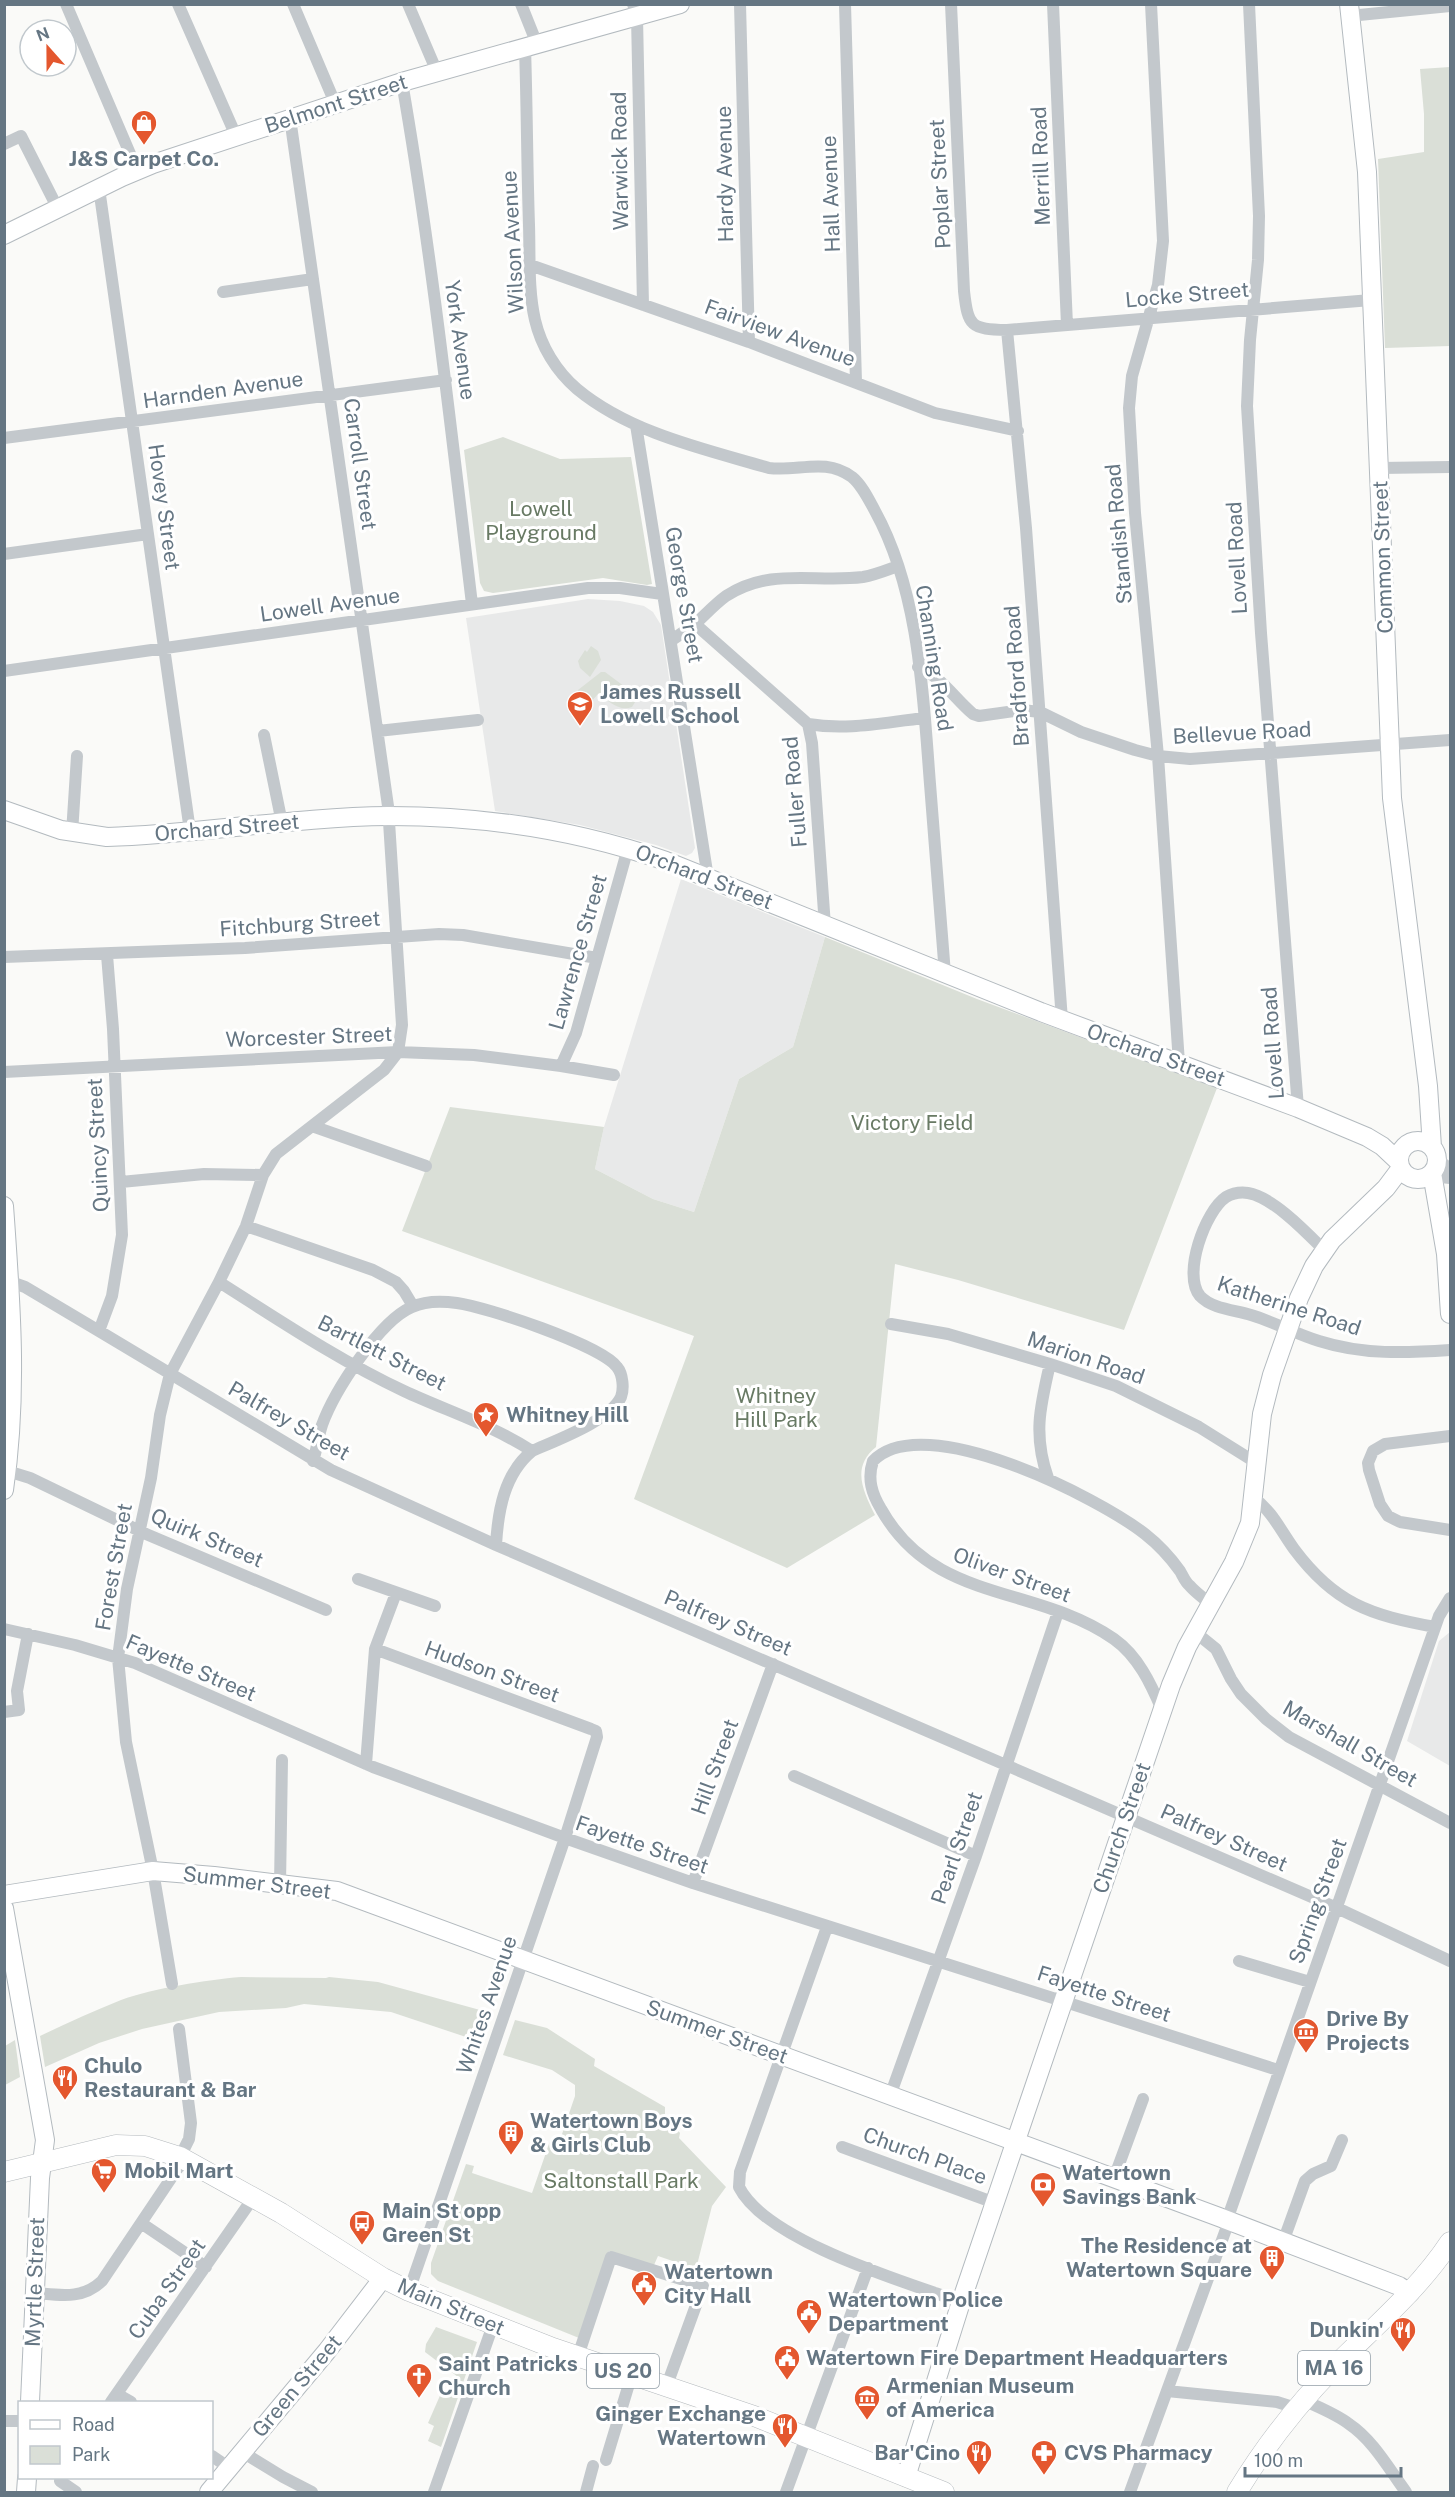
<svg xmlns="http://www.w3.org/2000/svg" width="1455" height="2497" font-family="'Public Sans',sans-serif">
<rect width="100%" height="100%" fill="#fafaf8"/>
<path fill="#e8e9e9" d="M588,599L620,601L644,606L653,612L661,625L695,848L692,853L686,856L656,845L580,825L495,811L466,618Z
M681,879L825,937L793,1047L739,1079L694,1212L653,1199L595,1169L604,1127Z
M1450,1632V1766L1407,1741L1439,1641Z"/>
<path fill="#dadfd7" d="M1450,67V346L1385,348L1378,159L1424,152V114L1420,69Z
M503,437L560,459L631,457L652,584L647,585L603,578L493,593L484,591L480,583L464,450Z
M591,646L598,651L601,660L590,677L580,668L578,661L585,650L587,652Z
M601,672H605L636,695L637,699L632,707C619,712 609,701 598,694L591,702L582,701L578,690Z
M825,937L977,999L1217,1088L1124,1330L958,1280L895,1264L876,1447C851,1467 863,1491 875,1515L787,1568L634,1499L694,1336L402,1231L450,1107L604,1127L595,1169L653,1199L694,1212L739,1079L793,1047Z
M241,1977L326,1978L329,1977L378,1982L491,2013L481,2042L391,2012L304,2004L286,2008L219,2012L142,2029L99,2043L45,2067L40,2036C67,2023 94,2011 121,2000C154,1988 206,1980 241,1977Z
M515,2020L547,2028L595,2059L594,2066L665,2107V2114L680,2133L679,2138L726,2187L712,2206L696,2269L658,2256L654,2265L609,2251L579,2338L438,2281L431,2274V2263L466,2164L474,2166L472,2173L532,2193L550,2141L559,2143L575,2096V2085L552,2070L503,2055Z
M15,2040L20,2077L5,2085V2046Z
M436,2327L477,2342L441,2447L428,2441L434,2426L428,2423L442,2391L452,2394L458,2377L425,2352L426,2344Z"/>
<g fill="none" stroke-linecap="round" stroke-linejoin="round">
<g stroke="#b3babf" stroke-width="20">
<path id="secondary" d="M1349,4L1367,172L1392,798L1428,1086L1432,1147
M4,235L122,177L153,164L402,82L680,4
M4,810L61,830L107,837C201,834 294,817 389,816C483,816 577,830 666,861L1041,1012L1298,1108L1367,1137L1382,1146L1399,1162
M1399 1160a19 19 0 1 1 38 0a19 19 0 1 1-38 0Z
M1432,1173L1446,1254L1450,1314
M4,1206C11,1301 18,1395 4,1490
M4,1895L153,1871L214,1876L337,1891L1219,2217L1399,2286L1410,2293
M4,1908L45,2140L40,2178L30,2402
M906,2477L961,2302L1171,1685L1187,1647L1234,1562L1250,1523L1262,1414L1272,1375L1299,1298L1314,1266L1332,1240L1386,1188L1401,1168
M26,2492L27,2478
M209,2492L327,2351L383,2278"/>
</g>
<g stroke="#b5babe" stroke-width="21">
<path id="primary" d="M4,2172L116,2145L145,2146L180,2157L281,2213L383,2278L409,2291L553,2348L754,2416L944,2492
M1237,2492C1265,2446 1297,2405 1335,2366C1375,2326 1419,2289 1450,2242"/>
</g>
<path stroke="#c3c8cc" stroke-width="12" d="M66,4L137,170
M178,4L236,136
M293,4L335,103
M408,4L437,72
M521,4L537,44
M633,4L637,17L643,305
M740,4L749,342
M845,4L856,382
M951,4L964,291C968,327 971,329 1007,330L1371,300
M1053,4L1067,325
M1151,4L1163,241L1158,285L1132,376L1129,408L1135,513L1158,756L1179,1063
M1249,4L1259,216L1258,260L1250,340L1247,406L1261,633L1298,1108
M1349,16L1450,6
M525,48C527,107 527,166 529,225C530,256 528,290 535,320C541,346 556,371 577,389C630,433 704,449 769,468C798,472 825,457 852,477C862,485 869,500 875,511C919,591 923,694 930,784C935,848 940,911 945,974
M402,82C432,255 451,430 472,604
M4,144L21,136L58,209
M99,188L190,831
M530,265L749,342L935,413L1018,431
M223,292L313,279
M1007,330L1026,528L1062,1020
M636,425C660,576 685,727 708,878
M4,438L446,380
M1380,468L1450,467
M4,554L148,534
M695,624C705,615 715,604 726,596C771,567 814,583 863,577C875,575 887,570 898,566
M672,640L695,624L808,724L812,743L825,926
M918,667C942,677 954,698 973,714L979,716L1022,710L1040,712L1081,732L1135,750L1158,756L1190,759L1450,740
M4,671L588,588H620L662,594
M808,724C848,731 885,722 925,718
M378,731L478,720
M264,735L282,823
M72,833L77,756
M4,957L245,948L439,934L463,935L597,958
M561,1066L576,1033L628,848
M4,1072L398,1052L474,1055L561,1066L614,1075
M312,1126L426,1166
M1437,1159L1450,1169
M1432,1173L1440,1177L1450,1178
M121,1182L204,1174L263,1175L276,1154L384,1070L398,1052L402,1025L388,806L290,118
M246,1226L373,1270L396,1282L404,1291L413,1306
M1324,1250C1307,1233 1273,1197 1248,1193C1241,1192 1233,1193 1226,1197C1205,1211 1182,1275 1200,1296C1212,1309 1235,1310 1251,1315C1274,1322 1296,1334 1319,1341C1363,1355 1406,1353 1450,1350
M11,1282L25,1287L99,1331L331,1470L496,1545L1337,1908L1450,1961
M219,1282C279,1320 340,1361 404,1391C447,1411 492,1425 532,1451
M891,1324L948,1334L1050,1364L1116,1386L1199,1427L1255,1462
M99,1331L112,1296L122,1235L113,1029L107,955
M1450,1436L1385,1444L1373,1451L1368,1463L1369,1470L1380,1504L1388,1516L1400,1522L1450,1530
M313,1461C317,1449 318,1437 322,1425C334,1392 379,1321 412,1307C425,1301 443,1301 457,1303C486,1307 601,1345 617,1367C623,1374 624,1389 621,1397C610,1421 554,1441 532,1451C504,1474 498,1511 496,1545
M4,1470L30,1478L146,1534L326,1610
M1048,1478C1033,1435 1040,1407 1050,1364
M1254,1498C1272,1511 1281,1531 1294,1549C1335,1604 1370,1615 1435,1627
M358,1579L435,1606
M4,1629L75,1645L135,1663L373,1767L565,1838L693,1883L1278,2070
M1195,1632L1216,1649L1231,1679L1241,1694L1266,1719L1289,1737L1450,1823
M375,1649L591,1729L596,1731L597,1737L565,1838L409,2291
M1162,1710C1151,1684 1138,1656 1114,1639C1035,1584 934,1604 881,1509C872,1494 867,1479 873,1461C923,1408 1099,1498 1145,1534C1159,1545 1170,1557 1180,1571C1183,1576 1185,1582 1190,1586C1196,1593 1204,1598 1210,1604
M4,1712L19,1710L17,1691L28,1634
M366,1764L375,1649L396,1593
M794,1776L976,1856
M693,1883L773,1664
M280,1885L282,1760
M827,1927L740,2172L739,2187C766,2241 905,2282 961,2302
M1239,1961L1310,1982
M172,1984L153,1871L126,1742L118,1658L127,1589L151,1478L160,1415L170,1374L219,1282L246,1226L263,1175
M179,2029L191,2123L189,2139L180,2157
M890,2096L976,1856L1058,1612
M842,2147L995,2203
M1114,2178L1143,2099
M1227,2220L1439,1616L1450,1598
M141,2223L206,2267
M1283,2242L1305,2181L1313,2174L1331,2166L1342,2140
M35,2293C60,2295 82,2300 102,2281L184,2159
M578,2356L611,2257L703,2286L667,2385
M1167,2391L1277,2402L1296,2408
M117,2394L131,2402
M1303,2400C1318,2407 1336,2414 1349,2424C1373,2440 1389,2469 1406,2492
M111,2402L253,2198
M4,2421H20
M242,2452L283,2477L312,2492
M212,2456L228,2467
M606,2460L632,2374
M60,2481L76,2492
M434,2492L493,2325
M586,2492L593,2466
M786,2492L868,2268
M1130,2492L1229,2221"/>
<use href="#secondary" stroke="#fff" stroke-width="18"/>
<use href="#primary" stroke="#fff" stroke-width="20"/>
</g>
<defs>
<g id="shop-pin" transform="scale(1.35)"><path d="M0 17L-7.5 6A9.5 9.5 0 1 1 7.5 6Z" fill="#e4572e" stroke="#fff"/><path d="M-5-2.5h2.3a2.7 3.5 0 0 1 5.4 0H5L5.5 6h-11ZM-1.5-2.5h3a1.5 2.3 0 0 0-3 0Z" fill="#fff"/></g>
<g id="school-pin" transform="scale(1.35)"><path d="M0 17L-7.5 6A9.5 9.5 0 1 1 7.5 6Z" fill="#e4572e" stroke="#fff"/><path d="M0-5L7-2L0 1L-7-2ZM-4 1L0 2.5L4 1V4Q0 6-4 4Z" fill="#fff"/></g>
<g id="sight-pin" transform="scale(1.35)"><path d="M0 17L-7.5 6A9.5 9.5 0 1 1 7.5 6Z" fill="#e4572e" stroke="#fff"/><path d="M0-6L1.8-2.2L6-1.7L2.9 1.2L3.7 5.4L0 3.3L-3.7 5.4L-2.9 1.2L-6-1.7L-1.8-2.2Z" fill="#fff"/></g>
<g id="museum-pin" transform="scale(1.35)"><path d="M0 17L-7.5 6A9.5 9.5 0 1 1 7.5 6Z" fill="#e4572e" stroke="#fff"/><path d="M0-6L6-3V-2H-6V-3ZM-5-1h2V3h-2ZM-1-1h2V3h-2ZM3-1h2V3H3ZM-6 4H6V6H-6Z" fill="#fff"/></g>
<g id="restaurant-pin" transform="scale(1.35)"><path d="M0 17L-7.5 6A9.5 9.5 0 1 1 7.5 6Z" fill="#e4572e" stroke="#fff"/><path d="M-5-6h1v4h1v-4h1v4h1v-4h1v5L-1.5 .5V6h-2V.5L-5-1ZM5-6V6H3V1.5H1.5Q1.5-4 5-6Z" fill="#fff"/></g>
<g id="building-pin" transform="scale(1.35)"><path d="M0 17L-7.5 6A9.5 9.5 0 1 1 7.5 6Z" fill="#e4572e" stroke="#fff"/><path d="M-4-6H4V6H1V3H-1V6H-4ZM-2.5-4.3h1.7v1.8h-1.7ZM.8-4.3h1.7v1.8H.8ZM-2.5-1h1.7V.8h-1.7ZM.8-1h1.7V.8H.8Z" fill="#fff"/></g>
<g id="supermarket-pin" transform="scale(1.35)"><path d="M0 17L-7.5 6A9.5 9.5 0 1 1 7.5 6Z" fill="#e4572e" stroke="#fff"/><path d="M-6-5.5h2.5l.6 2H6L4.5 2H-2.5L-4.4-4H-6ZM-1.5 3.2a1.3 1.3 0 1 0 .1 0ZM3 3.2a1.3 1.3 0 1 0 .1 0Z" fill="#fff"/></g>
<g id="bank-pin" transform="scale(1.35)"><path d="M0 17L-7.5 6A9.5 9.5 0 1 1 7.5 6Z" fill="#e4572e" stroke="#fff"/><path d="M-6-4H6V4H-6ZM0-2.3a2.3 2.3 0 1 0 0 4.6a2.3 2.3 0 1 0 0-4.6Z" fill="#fff"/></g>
<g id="bus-pin" transform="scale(1.35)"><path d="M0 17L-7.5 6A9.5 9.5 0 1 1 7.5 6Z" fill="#e4572e" stroke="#fff"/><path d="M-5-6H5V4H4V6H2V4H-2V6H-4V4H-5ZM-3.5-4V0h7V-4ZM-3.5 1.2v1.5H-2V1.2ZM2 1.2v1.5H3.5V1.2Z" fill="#fff"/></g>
<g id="civic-pin" transform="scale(1.35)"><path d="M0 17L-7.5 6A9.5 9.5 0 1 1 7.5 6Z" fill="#e4572e" stroke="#fff"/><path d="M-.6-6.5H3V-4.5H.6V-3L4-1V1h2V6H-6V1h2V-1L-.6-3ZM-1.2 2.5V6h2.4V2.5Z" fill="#fff"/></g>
<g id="church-pin" transform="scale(1.35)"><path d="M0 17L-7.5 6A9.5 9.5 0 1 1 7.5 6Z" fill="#e4572e" stroke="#fff"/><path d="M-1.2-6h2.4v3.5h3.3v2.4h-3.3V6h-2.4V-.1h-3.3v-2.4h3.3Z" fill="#fff"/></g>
<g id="pharmacy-pin" transform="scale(1.35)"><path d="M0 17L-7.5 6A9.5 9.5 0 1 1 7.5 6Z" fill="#e4572e" stroke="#fff"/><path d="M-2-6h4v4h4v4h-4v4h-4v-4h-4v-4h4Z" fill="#fff"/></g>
</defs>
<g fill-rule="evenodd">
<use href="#shop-pin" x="144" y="123"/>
<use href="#school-pin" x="580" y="704"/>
<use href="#sight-pin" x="486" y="1415"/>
<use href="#museum-pin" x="1306" y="2031"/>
<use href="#restaurant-pin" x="65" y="2078"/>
<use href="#building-pin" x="511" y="2133"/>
<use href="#supermarket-pin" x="104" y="2171"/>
<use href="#bank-pin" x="1043" y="2185"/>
<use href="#bus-pin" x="362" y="2223"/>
<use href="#building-pin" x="1272" y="2258"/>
<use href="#civic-pin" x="644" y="2284"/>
<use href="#civic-pin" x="809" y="2312"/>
<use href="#restaurant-pin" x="1403" y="2330"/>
<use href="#civic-pin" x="787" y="2358"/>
<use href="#church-pin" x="419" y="2376"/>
<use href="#museum-pin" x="867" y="2398"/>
<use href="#restaurant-pin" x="785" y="2426"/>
<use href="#restaurant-pin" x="979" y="2453"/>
<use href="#pharmacy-pin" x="1044" y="2453"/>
</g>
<g text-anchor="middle" stroke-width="6" stroke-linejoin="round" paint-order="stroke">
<g fill="#fff" stroke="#939fa8" stroke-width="1.5">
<rect x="1298" y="2351" width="72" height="34" rx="4.5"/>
<rect x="587" y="2354" width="72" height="34" rx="4.5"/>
</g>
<g font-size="20" font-weight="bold" fill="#657683">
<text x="1334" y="2375">MA 16</text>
<text x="623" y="2378">US 20</text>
</g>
<g font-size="21" fill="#657683" stroke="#fff">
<text transform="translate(336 104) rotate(-18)" y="7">Belmont Street</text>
<text transform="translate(620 161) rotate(-91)" y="7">Warwick Road</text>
<text transform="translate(1041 166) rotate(-92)" y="7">Merrill Road</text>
<text transform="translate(725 174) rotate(-91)" y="7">Hardy Avenue</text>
<text transform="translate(940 184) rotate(-93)" y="7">Poplar Street</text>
<text transform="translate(831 194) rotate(-92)" y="7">Hall Avenue</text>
<text transform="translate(513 242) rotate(-93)" y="7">Wilson Avenue</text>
<text transform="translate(1187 295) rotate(-5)" y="7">Locke Street</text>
<text transform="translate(780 333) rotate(20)" y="7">Fairview Avenue</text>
<text transform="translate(460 340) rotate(82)" y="7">York Avenue</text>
<text transform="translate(223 390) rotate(-8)" y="7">Harnden Avenue</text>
<text transform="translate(360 464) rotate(82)" y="7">Carroll Street</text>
<text transform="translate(164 507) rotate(82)" y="7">Hovey Street</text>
<text transform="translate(1119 534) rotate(-95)" y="7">Standish Road</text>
<text transform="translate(1383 557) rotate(-92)" y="7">Common Street</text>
<text transform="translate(1237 558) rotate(-93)" y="7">Lovell Road</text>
<text transform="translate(684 595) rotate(80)" y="7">George Street</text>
<text transform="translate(330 605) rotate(-8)" y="7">Lowell Avenue</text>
<text transform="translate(934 658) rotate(81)" y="7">Channing Road</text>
<text transform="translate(1017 676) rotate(-94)" y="7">Bradford Road</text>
<text transform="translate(1242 733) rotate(-3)" y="7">Bellevue Road</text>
<text transform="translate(795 792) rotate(-95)" y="7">Fuller Road</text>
<text transform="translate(227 828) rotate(-5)" y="7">Orchard Street</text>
<text transform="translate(704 877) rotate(21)" y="7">Orchard Street</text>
<text transform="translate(300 924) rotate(-4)" y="7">Fitchburg Street</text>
<text transform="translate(578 952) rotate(-74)" y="7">Lawrence Street</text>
<text transform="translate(309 1037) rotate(-2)" y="7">Worcester Street</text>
<text transform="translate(1273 1043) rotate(-94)" y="7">Lovell Road</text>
<text transform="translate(1156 1055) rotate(20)" y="7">Orchard Street</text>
<text transform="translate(98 1145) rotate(-93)" y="7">Quincy Street</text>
<text transform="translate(1289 1306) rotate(18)" y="7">Katherine Road</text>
<text transform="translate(382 1353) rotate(27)" y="7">Bartlett Street</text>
<text transform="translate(1086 1358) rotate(19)" y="7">Marion Road</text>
<text transform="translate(289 1421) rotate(30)" y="7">Palfrey Street</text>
<text transform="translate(207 1538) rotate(23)" y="7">Quirk Street</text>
<text transform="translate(114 1567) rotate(-80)" y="7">Forest Street</text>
<text transform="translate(1012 1575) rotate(20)" y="7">Oliver Street</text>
<text transform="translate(728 1623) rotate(23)" y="7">Palfrey Street</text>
<text transform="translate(191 1668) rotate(23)" y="7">Fayette Street</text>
<text transform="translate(492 1672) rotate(20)" y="7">Hudson Street</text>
<text transform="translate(1350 1744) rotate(30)" y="7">Marshall Street</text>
<text transform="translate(715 1767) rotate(-70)" y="7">Hill Street</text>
<text transform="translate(1122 1828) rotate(-71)" y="7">Church Street</text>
<text transform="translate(1224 1838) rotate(24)" y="7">Palfrey Street</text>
<text transform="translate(642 1845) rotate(19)" y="7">Fayette Street</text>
<text transform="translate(957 1848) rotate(-71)" y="7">Pearl Street</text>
<text transform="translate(257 1883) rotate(7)" y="7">Summer Street</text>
<text transform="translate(1318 1901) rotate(-70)" y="7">Spring Street</text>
<text transform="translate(1104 1994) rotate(18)" y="7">Fayette Street</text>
<text transform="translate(487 2005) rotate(-71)" y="7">Whites Avenue</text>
<text transform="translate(717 2032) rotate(20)" y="7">Summer Street</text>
<text transform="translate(925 2156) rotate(20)" y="7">Church Place</text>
<text transform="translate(35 2282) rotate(-88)" y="7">Myrtle Street</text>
<text transform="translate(167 2289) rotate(-55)" y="7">Cuba Street</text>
<text transform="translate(451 2307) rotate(23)" y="7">Main Street</text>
<text transform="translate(297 2386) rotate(-50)" y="7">Green Street</text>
</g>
<g font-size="21" font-weight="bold" fill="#657683" stroke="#fff" text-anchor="start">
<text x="144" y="166" text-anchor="middle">J&amp;S Carpet Co.</text>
<text x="600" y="699">James Russell<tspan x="600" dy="24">Lowell School</tspan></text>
<text x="506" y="1422">Whitney Hill</text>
<text x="1326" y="2026">Drive By<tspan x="1326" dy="24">Projects</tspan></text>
<text x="84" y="2073">Chulo<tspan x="84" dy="24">Restaurant &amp; Bar</tspan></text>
<text x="530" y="2128">Watertown Boys<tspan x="530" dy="24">&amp; Girls Club</tspan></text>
<text x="124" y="2178">Mobil Mart</text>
<text x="1062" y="2180">Watertown<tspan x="1062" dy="24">Savings Bank</tspan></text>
<text x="382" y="2218">Main St opp<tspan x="382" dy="24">Green St</tspan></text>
<text x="1252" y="2253" text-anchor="end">The Residence at<tspan x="1252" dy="24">Watertown Square</tspan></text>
<text x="664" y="2279">Watertown<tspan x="664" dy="24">City Hall</tspan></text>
<text x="828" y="2307">Watertown Police<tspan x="828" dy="24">Department</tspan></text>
<text x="1384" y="2337" text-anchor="end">Dunkin'</text>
<text x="806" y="2365">Watertown Fire Department Headquarters</text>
<text x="438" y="2371">Saint Patricks<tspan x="438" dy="24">Church</tspan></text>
<text x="886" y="2393">Armenian Museum<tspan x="886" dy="24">of America</tspan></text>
<text x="766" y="2421" text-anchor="end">Ginger Exchange<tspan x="766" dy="24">Watertown</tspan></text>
<text x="960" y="2460" text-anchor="end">Bar'Cino</text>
<text x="1064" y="2460">CVS Pharmacy</text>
</g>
<g font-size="21" fill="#687a64" stroke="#fff">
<text x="541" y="516">Lowell<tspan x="541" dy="24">Playground</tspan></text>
<text x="912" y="1130">Victory Field</text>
<text x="776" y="1403">Whitney<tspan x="776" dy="24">Hill Park</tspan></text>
<text x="621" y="2188">Saltonstall Park</text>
</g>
</g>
<rect width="1455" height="2497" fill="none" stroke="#657683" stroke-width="12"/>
<rect x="18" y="2401" width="195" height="78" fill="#ffffff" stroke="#c1c8cd" stroke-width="1.5"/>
<rect x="30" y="2420" width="30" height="9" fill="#ffffff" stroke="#c1c8cd" stroke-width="1.5"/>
<text x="72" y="2431" font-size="18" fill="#657683">Road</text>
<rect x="30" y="2446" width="30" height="18" fill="#dadfd7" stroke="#c1c8cd" stroke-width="1.5"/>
<text x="72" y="2461" font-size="18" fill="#657683">Park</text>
<g transform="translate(48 48) rotate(339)"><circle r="28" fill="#ffffff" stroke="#c1c8cd" stroke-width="1.5"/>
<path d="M0-4.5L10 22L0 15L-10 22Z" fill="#e4572e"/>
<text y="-9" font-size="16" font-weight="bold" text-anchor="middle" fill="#657683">N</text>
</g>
<path d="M1245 2467v9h156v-9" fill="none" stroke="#657683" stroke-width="3"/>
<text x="1254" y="2467" font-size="18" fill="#657683" stroke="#ffffff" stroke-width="4.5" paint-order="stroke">100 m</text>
</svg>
